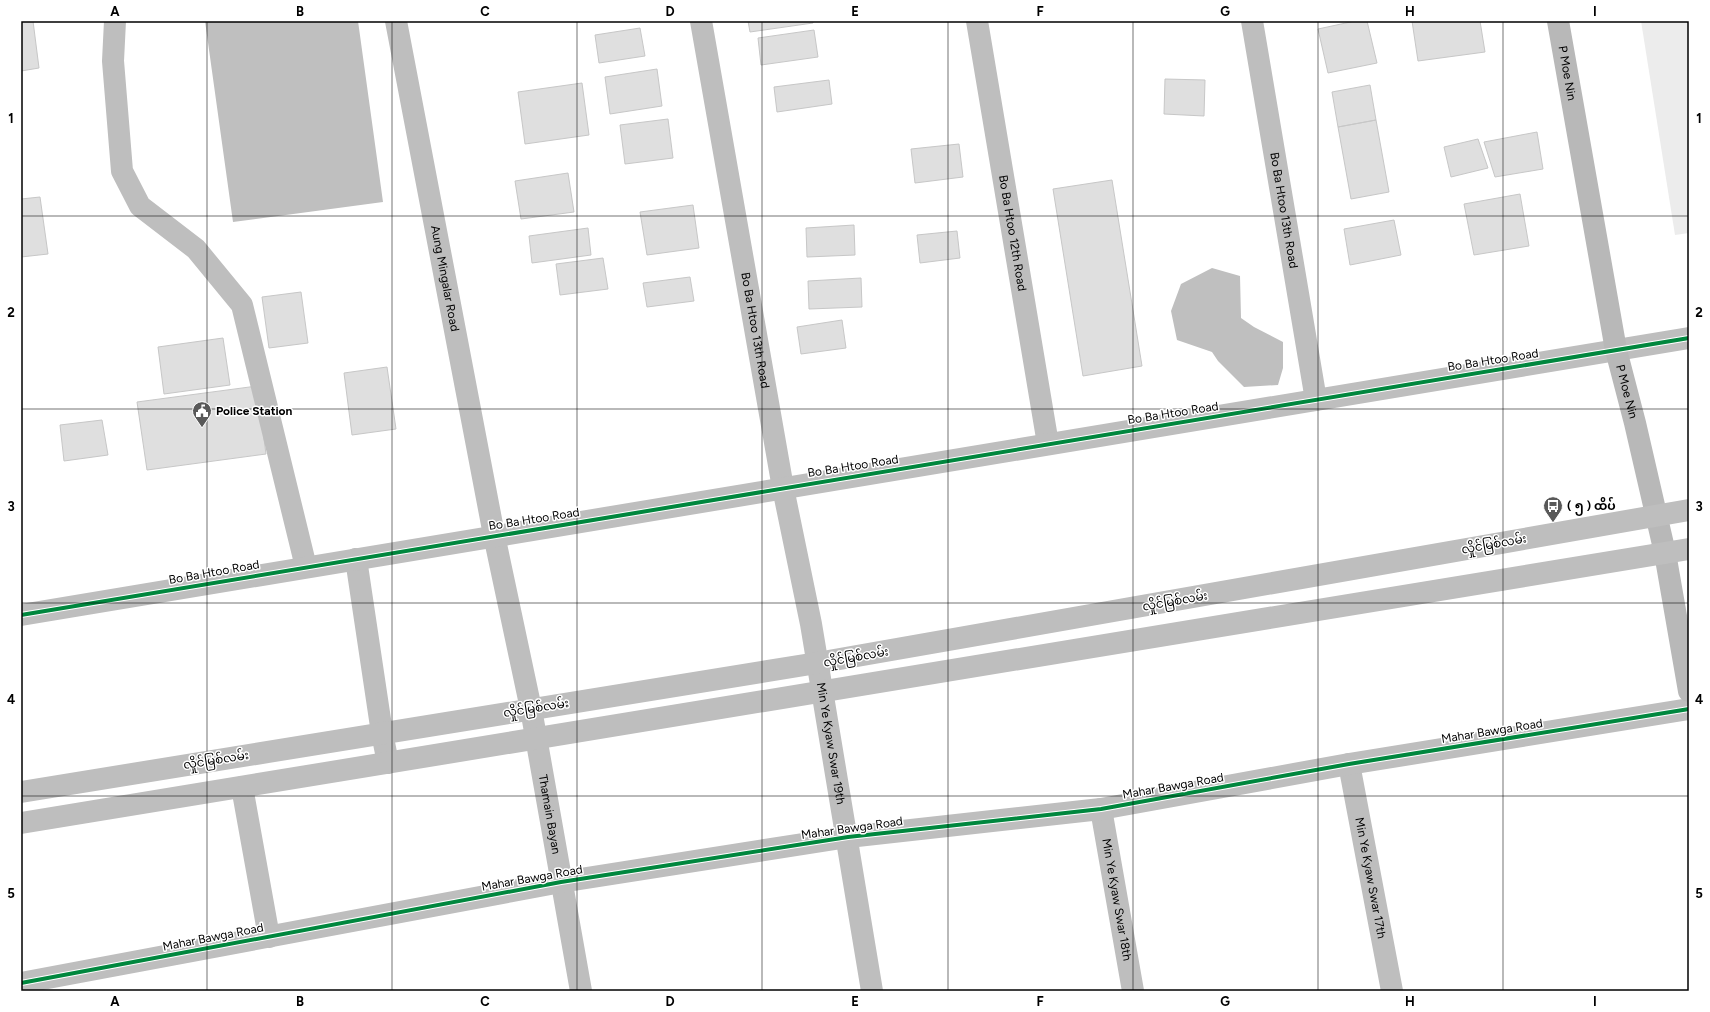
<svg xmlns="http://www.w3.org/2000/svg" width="1710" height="1012" font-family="Figtree,'Noto Sans Myanmar',sans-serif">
<rect width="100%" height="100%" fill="#fff"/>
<path fill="#ececec" d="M1641,21H1689V233L1675,235Z"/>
<path fill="#bfbfbf" d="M205,21H358L383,202L233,222Z
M1212,268L1240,276L1241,318L1254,327L1283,342V368L1278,385L1244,387L1218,361L1212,352L1177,340L1171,311L1181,284Z"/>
<path fill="#dfdfdf" stroke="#c7c7c7" d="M21,21H33L39,68L21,71Z
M748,21H813V23L750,32Z
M1355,21H1367L1377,63L1328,73L1318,29Z
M1412,21H1480L1485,52L1418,61Z
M640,28L645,56L599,63L595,35Z
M814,30L818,57L761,65L758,38Z
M657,69L662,106L610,114L605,77Z
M1165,79L1205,80L1204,116L1164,114Z
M829,80L832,104L777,112L774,87Z
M582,83L589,135L525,144L518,92Z
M1370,85L1376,120L1338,127L1332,92Z
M668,119L673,158L625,164L620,125Z
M1376,120L1389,192L1351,199L1338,127Z
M1537,132L1543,169L1495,177L1484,142Z
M1478,139L1488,168L1451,177L1444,147Z
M959,144L963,177L915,183L911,149Z
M568,173L574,212L521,219L515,181Z
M1112,180L1142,366L1083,376L1053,189Z
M1520,194L1529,246L1474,255L1464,204Z
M40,197L48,254L21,257V199Z
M693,205L699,248L647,255L640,212Z
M1394,220L1401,255L1350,265L1344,229Z
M854,225L855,255L807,257L806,228Z
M588,228L591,255L532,263L529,236Z
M957,231L960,258L920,263L917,235Z
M603,258L608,289L560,295L556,264Z
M690,277L694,301L647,307L643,283Z
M861,278L862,307L809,309L808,281Z
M301,292L308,343L269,348L262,297Z
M842,320L846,348L801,354L797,327Z
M223,338L230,385L164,394L158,347Z
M387,367L396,429L352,435L344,373Z
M257,386L266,454L147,470L137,402Z
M102,420L108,455L64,461L60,425Z"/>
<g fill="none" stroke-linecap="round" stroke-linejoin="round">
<g stroke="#bebebe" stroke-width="22">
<path d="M115,21L113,61L122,171L140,206L196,249L242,305L306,567"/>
<path id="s1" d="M396,21L494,535L531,709L581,991"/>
<path id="s2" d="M701,21L783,488L811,624L872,991"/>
<path id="s3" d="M977,21L1048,444"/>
<path id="s4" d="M1252,21L1316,400"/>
<path d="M356,559L382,733L388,763"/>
<path d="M21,615L1689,338"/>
<path id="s5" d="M1349,764L1392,991"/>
<path d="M242,787L269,937"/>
<path id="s6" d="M1101,809L1133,991"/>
<path d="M21,983L561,882L848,837L1101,809L1349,764L1689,709"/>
</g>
<path stroke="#b8b8b8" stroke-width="22" id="s7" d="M1558,21L1616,350L1635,423L1665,553L1689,691"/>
<path stroke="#bebebe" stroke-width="22" d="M21,792L817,663L1689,510
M21,823L1689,549"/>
<g stroke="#fff" stroke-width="6">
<path id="cycleway" d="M21,615L1689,338
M21,983L561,882L848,837L1101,809L1349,764L1689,709"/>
</g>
<use href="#cycleway" stroke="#00873e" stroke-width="4"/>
</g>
<path fill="none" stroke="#000" stroke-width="1" stroke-opacity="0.55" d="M207,21V991M392,21V991M577,21V991M762,21V991M948,21V991M1133,21V991M1318,21V991M1503,21V991M21,216H1689M21,409H1689M21,603H1689M21,796H1689"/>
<defs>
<g id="civic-pin" transform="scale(1)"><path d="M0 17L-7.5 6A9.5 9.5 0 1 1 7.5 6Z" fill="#595959" stroke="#fff"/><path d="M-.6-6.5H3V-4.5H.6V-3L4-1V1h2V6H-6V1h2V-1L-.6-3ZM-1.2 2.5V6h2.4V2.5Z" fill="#fff"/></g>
<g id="bus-pin" transform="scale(1)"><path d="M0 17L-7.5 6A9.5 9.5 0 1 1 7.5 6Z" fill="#595959" stroke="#fff"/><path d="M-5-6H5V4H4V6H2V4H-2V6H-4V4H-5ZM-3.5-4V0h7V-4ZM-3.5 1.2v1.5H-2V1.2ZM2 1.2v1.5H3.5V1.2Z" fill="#fff"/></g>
</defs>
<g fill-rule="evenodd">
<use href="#civic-pin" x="202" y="411"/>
<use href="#bus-pin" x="1553" y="506"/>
</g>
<g text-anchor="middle" stroke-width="3" stroke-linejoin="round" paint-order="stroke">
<g font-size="12" fill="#000" stroke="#fff">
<text dy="4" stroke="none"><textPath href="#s7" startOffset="53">P Moe Nin</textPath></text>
<text dy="4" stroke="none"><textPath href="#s4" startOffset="192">Bo Ba Htoo 13th Road</textPath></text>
<text dy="4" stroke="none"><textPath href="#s3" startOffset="215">Bo Ba Htoo 12th Road</textPath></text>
<text dy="4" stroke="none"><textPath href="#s1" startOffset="262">Aung Mingalar Road</textPath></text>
<text dy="4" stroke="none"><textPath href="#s2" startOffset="314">Bo Ba Htoo 13th Road</textPath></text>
<text transform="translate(1493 360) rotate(-9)" y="4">Bo Ba Htoo Road</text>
<text dy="4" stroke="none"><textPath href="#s7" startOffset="377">P Moe Nin</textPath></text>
<text transform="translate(1173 413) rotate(-9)" y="4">Bo Ba Htoo Road</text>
<text transform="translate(853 466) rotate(-9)" y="4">Bo Ba Htoo Road</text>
<text transform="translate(534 519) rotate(-9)" y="4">Bo Ba Htoo Road</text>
<text transform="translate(1494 544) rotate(-10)" y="4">လှိုင်မြစ်လမ်း</text>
<text transform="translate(214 572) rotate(-10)" y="4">Bo Ba Htoo Road</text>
<text transform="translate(1175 601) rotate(-10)" y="4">လှိုင်မြစ်လမ်း</text>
<text transform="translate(856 657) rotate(-10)" y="4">လှိုင်မြစ်လမ်း</text>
<text transform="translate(536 708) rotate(-9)" y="4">လှိုင်မြစ်လမ်း</text>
<text transform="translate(1492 731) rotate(-9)" y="4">Mahar Bawga Road</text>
<text dy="4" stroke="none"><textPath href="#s2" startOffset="734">Min Ye Kyaw Swar 19th</textPath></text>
<text transform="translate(216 760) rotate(-9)" y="4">လှိုင်မြစ်လမ်း</text>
<text transform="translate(1173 786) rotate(-10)" y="4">Mahar Bawga Road</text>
<text dy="4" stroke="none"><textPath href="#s1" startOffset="808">Thamain Bayan</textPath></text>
<text transform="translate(852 828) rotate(-8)" y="4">Mahar Bawga Road</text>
<text transform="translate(532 878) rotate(-10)" y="4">Mahar Bawga Road</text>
<text dy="4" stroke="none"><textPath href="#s5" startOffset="116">Min Ye Kyaw Swar 17th</textPath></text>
<text dy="4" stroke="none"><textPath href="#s6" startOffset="92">Min Ye Kyaw Swar 18th</textPath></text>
<text transform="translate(213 937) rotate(-11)" y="4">Mahar Bawga Road</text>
</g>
<g font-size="12" font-weight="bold" fill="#000" stroke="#fff" text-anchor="start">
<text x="216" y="415">Police Station</text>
<text x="1567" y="510">( ၅ ) ထိပ်</text>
</g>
</g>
<rect width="1710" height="1012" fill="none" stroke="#ffffff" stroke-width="44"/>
<rect x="22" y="22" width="1666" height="968" fill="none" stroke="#000" stroke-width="1.5"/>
<g font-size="13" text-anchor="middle" font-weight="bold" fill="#000">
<text x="115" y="16">A</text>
<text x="300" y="16">B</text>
<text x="485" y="16">C</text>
<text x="670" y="16">D</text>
<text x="855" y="16">E</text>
<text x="1040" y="16">F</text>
<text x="1225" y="16">G</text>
<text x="1410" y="16">H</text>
<text x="1595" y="16">I</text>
<text x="11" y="123">1</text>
<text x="1699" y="123">1</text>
<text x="11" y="317">2</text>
<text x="1699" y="317">2</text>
<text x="11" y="511">3</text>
<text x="1699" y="511">3</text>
<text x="11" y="704">4</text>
<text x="1699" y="704">4</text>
<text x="11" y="898">5</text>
<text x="1699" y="898">5</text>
<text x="115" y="1006">A</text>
<text x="300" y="1006">B</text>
<text x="485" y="1006">C</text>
<text x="670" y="1006">D</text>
<text x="855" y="1006">E</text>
<text x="1040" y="1006">F</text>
<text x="1225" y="1006">G</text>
<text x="1410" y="1006">H</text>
<text x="1595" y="1006">I</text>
</g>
</svg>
